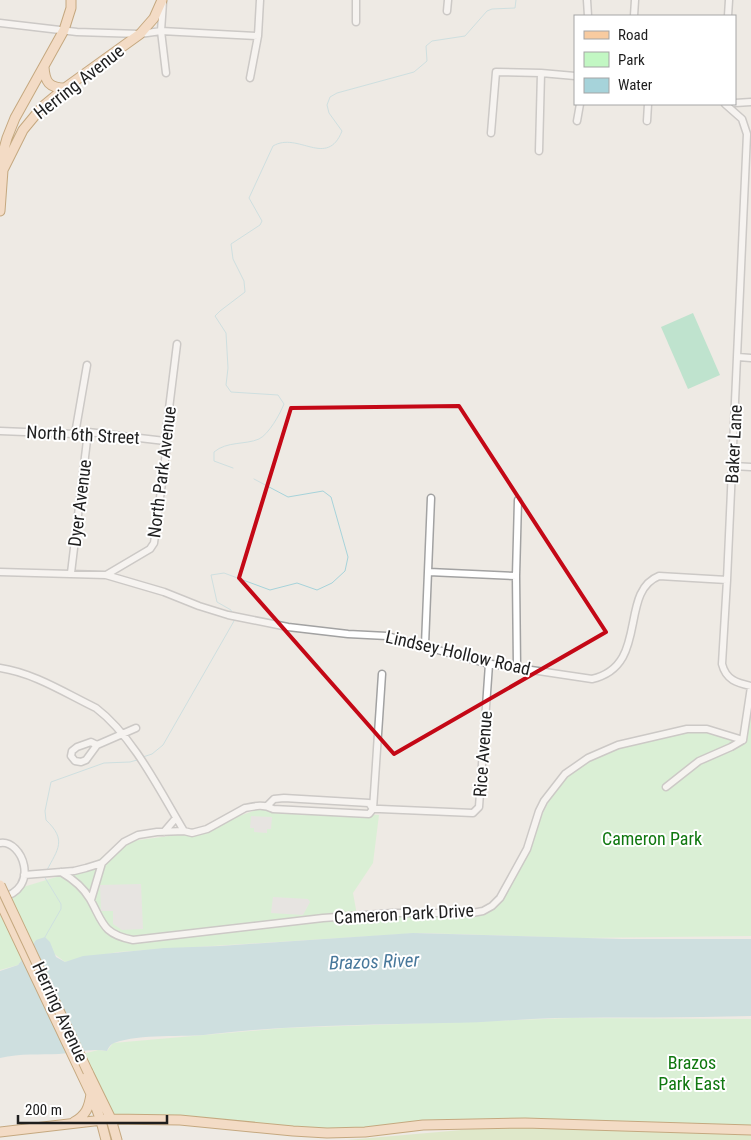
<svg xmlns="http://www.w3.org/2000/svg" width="751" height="1140" font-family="'Roboto Condensed',sans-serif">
<rect width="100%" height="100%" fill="#eeeae4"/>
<path fill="#cde7ac" d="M541,1123L751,1129V1140H347Z"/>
<path fill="#c2f7c3" d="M751,687V936L579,938L420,933L118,952L65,962L36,940L18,965L0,970V894L86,868L124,842L192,833L267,806L379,815L373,863L353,893L357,915L487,909L511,877L558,783L595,755L653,736L699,728L743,740Z
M572,1018L751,1019V1130L453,1125L365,1132L111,1119L83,1054L98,1050L107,1051L113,1043L285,1028Z"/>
<path fill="#85dbb3" d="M693,313L720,375L688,389L661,327Z"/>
<path fill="#dedede" d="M251,816L272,817L271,829H267V833L254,832V828H250Z
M141,884L143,929L122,930L113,924V911H101L100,885Z
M273,897L308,899L310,902L303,915L271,913Z"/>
<path fill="#a6d3da" d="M413,933L622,939H751V1016C686,1018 620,1017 555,1018C518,1019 482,1023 445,1023C367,1025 289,1025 212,1034C182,1038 141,1033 114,1043C110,1045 109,1047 107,1051C91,1048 75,1053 59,1054C39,1055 21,1053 0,1058V971L18,965L36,940L45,937L50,942L56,957L65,962L83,956L164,948L220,946Z"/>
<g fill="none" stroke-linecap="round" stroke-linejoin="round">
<path stroke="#a6d3da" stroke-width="1" d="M233,468L214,461V452C227,441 245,445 259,439C269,434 280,414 284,404L278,395L231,392L226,385L228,368L226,333L215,316L220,311L245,292L244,281L233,259L231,244L260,225L262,221L249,198L273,146C298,131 327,169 342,131L329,113L327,105L330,97L337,93L414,72L427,61L426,46L432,41L465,36L487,11L492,9L515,8L516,0
M232,613L231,610L217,602L211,575L224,573L270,590L297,583L317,590L332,583L345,571L348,557L331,497L323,491L288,497L254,479
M143,757L152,754L163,745L234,621V619
M47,870C58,849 67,840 46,820L45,811L51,782L104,763L130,762L137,760
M44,876L61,904V909L45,937"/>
<g stroke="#a2a2a2" stroke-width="9">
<path id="minor" d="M587,0L588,16
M163,2L161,31L166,73
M447,11L448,0
M634,16L635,0
M728,16L729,0
M356,22V0
M0,23L77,32L140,34L161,31L258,36
M250,78L258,36L260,0
M735,103L751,102
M725,104L742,119L747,134L727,580L722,664C726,680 737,683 751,686
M577,121L580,104
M647,121L648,104
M491,133L496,72L541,73L575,76
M539,151L541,73
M738,357L751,358
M0,431L75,434L88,432L165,441
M75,434L87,365
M733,466L751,467
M0,572L106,575L164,592L199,606L228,615L288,627L348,634L387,636L485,663L592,679C650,666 618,592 659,576L727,580
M429,572L516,576
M71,573L88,432
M106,575L150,549L154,543L167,445V442L165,441L177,344
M425,645L431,498
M517,667L516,576L518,500
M0,668C34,673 65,693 96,708C133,736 160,791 184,831
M743,740L751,687
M97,745L91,742L77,747L72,751L71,756L75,761L81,762L86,760L97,745L136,728
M666,787L699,761L731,747L743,740
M267,806L274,799L284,798L369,803L373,809
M373,809L382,674
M164,832L176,818
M0,843C22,839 42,889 0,898
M61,872C73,879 83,887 90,899C103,922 102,934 133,940L323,918L393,913H472L483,911L492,906L500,898L527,849L539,811L544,801L565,774L588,758L618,745L687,729H707L743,740
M24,875L74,871L86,868L102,863L124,842L138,835L157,832L184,831L192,833L207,829L245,808C255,806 264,804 273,809L369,814L373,809H380L473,813L479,807L489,664
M91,900L102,863"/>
</g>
<g stroke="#925906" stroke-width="11">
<path id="major" d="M44,67C45,82 49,88 65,88
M3,170L23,130L42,107L65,88L140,34L154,18L162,0
M0,211L3,170L2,156L7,138L15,118L64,30L71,8V0
M0,902L91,1094L101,1121L106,1140
M88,1072L111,1119L117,1140
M74,1122C86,1115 89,1108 91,1094
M0,1132L111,1119L180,1120L293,1131L327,1133L365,1132L423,1125L525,1123L751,1130"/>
</g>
<use href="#minor" stroke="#fff" stroke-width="6"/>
<use href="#major" stroke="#f8cba0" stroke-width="9"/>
<g stroke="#925906" stroke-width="11" stroke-linecap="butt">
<path id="major-bridge" d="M0,885L88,1072"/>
</g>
<use href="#major-bridge" stroke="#f8cba0" stroke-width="9"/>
</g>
<path d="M0 0H751V1140H0ZM459,406L606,632L394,754L239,578L291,408Z" fill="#eeeae4" fill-opacity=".55" fill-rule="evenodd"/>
<path fill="none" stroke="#c40816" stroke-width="4" stroke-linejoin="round" d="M459,406L606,632L394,754L239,578L291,408Z"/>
<g text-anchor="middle" stroke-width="4" stroke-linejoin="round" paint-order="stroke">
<g font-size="18" fill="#1e1e1e" stroke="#fff">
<text transform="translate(79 82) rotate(-38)" y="6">Herring Avenue</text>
<text transform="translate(83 435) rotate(3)" y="6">North 6th Street</text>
<text transform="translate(734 444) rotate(-87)" y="6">Baker Lane</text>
<text transform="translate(162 472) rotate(-83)" y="6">North Park Avenue</text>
<text transform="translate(80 503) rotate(-83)" y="6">Dyer Avenue</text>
<text transform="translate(458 653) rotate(13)" y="6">Lindsey Hollow Road</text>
<text transform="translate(483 754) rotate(-86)" y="6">Rice Avenue</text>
<text transform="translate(404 914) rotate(-3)" y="6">Cameron Park Drive</text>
<text transform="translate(60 1012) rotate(65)" y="6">Herring Avenue</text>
</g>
<g font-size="18" fill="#107810" stroke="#fff">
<text x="652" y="845">Cameron Park</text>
<text x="692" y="1069">Brazos<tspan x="692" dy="21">Park East</tspan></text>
</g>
<g font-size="19" font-style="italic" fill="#48789b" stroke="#fff">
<text transform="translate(374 961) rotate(-2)" y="7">Brazos River</text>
</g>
</g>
<rect x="574" y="15" width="162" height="90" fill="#ffffff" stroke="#a5a5a5"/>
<rect x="584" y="31" width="25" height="8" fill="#f8cba0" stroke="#a5a5a5"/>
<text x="618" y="40" font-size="15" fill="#1e1e1e">Road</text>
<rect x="584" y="52" width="25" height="15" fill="#c2f7c3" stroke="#a5a5a5"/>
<text x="618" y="65" font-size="15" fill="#1e1e1e">Park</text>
<rect x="584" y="78" width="25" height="15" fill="#a6d3da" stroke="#a5a5a5"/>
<text x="618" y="90" font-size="15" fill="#1e1e1e">Water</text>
<path d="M18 1115v8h149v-8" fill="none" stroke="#1e1e1e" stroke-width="2.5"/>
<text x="25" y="1115" font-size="15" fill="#1e1e1e" stroke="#ffffff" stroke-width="4" paint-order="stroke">200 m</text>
</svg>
